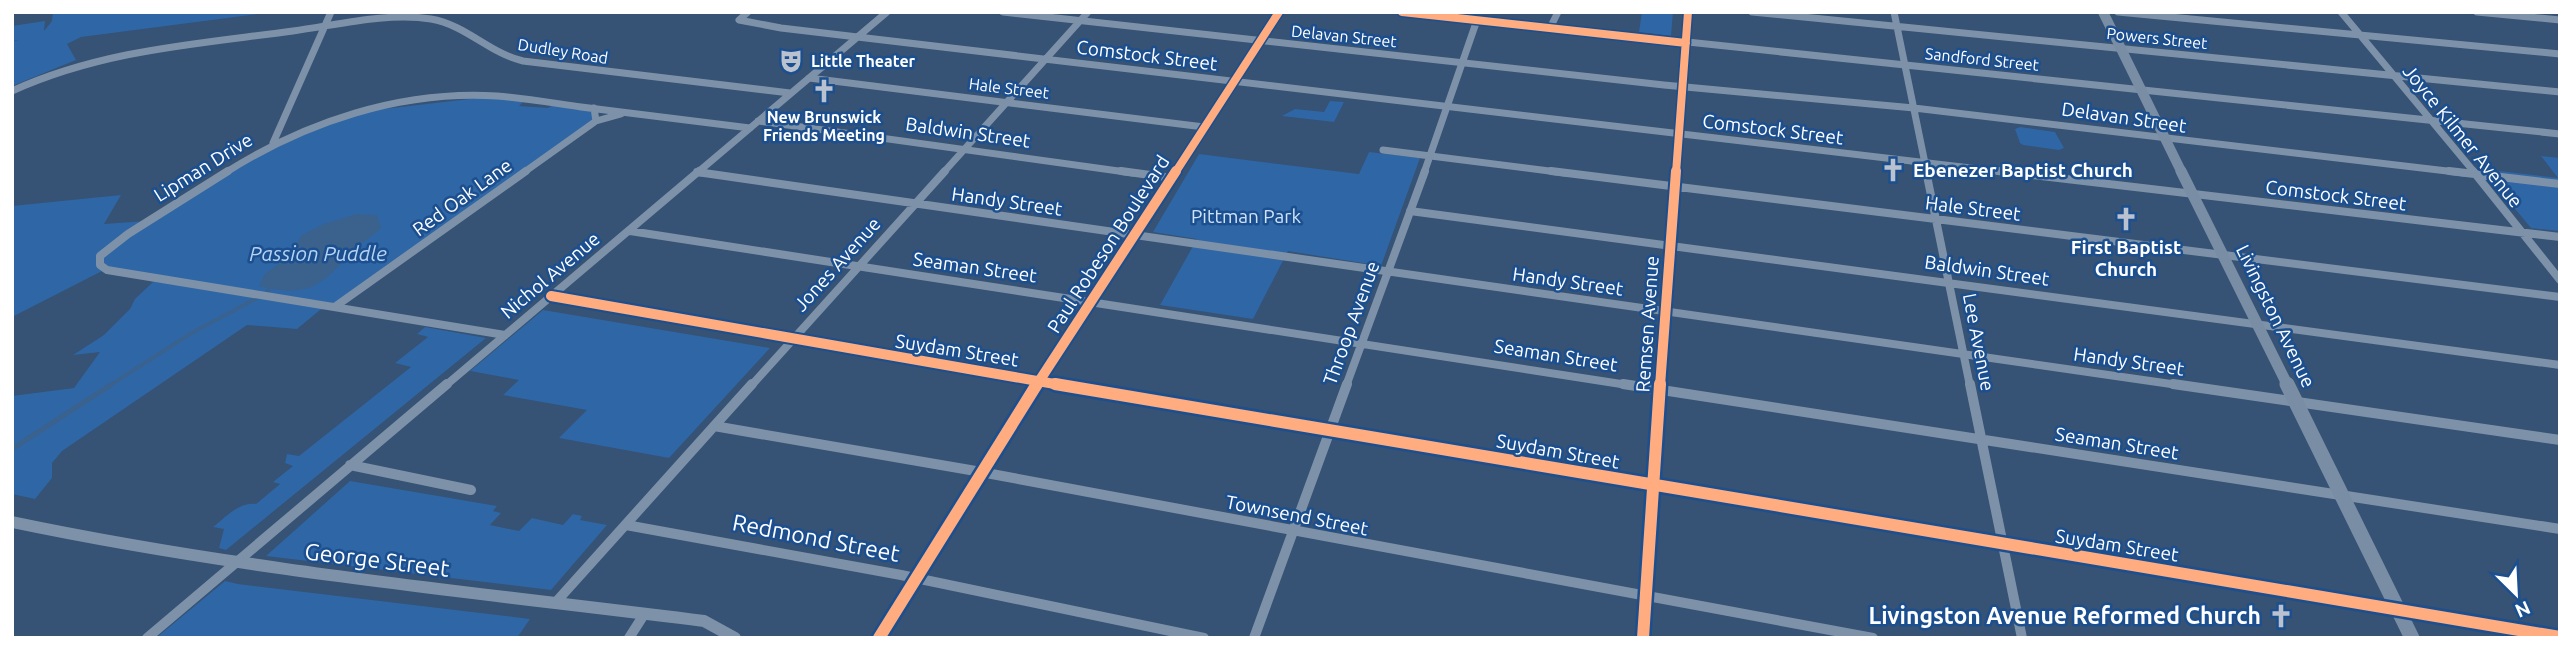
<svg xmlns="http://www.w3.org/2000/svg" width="2572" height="650" font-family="Ubuntu,sans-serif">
<rect width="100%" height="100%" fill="#365274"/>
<path fill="#2f66a5" d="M53,12H273L81,37L67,44L76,60L12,86V42L18,40L12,41V26L45,21L44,31L52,21Z
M1642,12H1673L1671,36L1639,32Z
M478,98L525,100L519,106L548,108L555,104L594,108L596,121L333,307L320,310L297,329L247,325L62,451L52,463V478L35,499L12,494V396L74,388L100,352L73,355L104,335L130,309L135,299L153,282L174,283L104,270L12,317V206L121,195L104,224L146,221L291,135L358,112Z
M1330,101L1344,102L1334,122L1282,116L1295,109L1324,112Z
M2020,127L2055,132L2064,148L2059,150L2023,145L2020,143L2015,129Z
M1369,152L1420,158L1381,266L1288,251L1253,319L1160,305L1197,239L1153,232L1199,154L1359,174Z
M2541,156L2560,158V231L2531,228L2482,169L2558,178Z
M543,310L770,348L669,458L559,438L587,410L503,395L519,380L470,371Z
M425,327L486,338L226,550L219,548L224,529L213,527C226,517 240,501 256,504L280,484L273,482L293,466L285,463L287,454L299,456L411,367L395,363L428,337L417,334Z
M350,481L497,506L493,511L501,513L490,525L519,531L532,518L563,525L573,514L582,516L580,520L607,525L551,590L266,556Z
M225,581L238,584L530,619L517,638H156Z"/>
<path fill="#3b618d" d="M357,214L377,215L381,228C373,236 363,241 355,249C322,284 311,299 259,286L265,274L288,257L302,235L324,224Z"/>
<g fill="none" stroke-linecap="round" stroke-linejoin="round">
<path stroke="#3b618d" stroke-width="3.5" d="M267,292L269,290
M109,386L190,334L257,298"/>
<path stroke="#3b618d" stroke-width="4.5" d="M12,449L112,384"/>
<path stroke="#7d92a8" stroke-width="7" d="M748,12L739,20L781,28L2013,173
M1003,12L1664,85L1914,108L2464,173
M1402,12L2560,134
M1752,12L2560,92
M1894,12L1927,173
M2118,12L2560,54
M2341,12L2475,173
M2477,12L2560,20
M1555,28L1552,24L1558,12
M809,78L1204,127
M12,91C102,50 197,44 293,31C337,25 388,12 431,19C466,25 489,53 523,61L790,93
M596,121L621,114
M758,121L1133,173
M273,143L331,12
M1383,150L1565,173
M697,172L702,173
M225,173C305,122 401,90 497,96C525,98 553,103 581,107C638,114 694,121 750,128
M523,173L596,121L594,108
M697,173L887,12
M943,173L1088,12
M1424,173L1477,20
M1676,173L1688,12"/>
<path stroke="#7d92a8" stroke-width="8" d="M228,171L128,234L100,256V265L107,270L505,335
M1121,171L1172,178
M1551,171L2560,297
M1926,171L1970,386
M1998,171L2560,237
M2449,171L2560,184
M2473,171L2560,280
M697,172L2185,386
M1410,211L2560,365
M630,231L1634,386
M551,296L1039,382
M336,306L526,171
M445,386L699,171
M751,386L945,171
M1346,386L1425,171
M1660,386L1676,171"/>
<path stroke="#7d92a8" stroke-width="10" d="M1623,384L2560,529
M1970,384L2022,638
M2173,384L2560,440
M714,426L970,470L1873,638
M350,465L471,490
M626,525L901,575L1204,638
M556,602L752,384
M2398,609L2560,637
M147,638L447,384
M629,638L645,613
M1254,638L1347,384
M1643,638L1660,384"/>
<path stroke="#7d92a8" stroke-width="8" d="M1175,173L1279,12"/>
<path stroke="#7d92a8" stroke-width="10" d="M1039,382L1063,386
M1036,386L1176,171"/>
<path stroke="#7d92a8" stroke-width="12" d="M1053,384L2398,609
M12,522C241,570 472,592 704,621L735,638
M879,638L1037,384"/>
<path stroke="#798da4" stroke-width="10" d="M2103,12L2182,173"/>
<path stroke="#798da4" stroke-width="11" d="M2181,171L2288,386"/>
<path stroke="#798da4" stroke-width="15" d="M2287,384L2412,638"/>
<g stroke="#1b4f8f" stroke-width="11">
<path id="cycleway-far2" d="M1402,12L1686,43
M1175,173L1279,12
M1676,173L1688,12"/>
</g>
<g stroke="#1b4f8f" stroke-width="14">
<path id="cycleway-far1" d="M551,296L1066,386
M1036,386L1176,171
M1660,386L1676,171"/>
</g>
<g stroke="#1b4f8f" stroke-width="17">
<path id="cycleway" d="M1055,384L2560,637
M879,638L1037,384
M1643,638L1660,384"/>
</g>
<use href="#cycleway-far2" stroke="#ffac80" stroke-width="8"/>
<use href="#cycleway-far1" stroke="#ffac80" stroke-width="10"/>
<use href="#cycleway" stroke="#ffac80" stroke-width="12"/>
</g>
<defs>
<g id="theatre-bare" transform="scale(1.89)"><path d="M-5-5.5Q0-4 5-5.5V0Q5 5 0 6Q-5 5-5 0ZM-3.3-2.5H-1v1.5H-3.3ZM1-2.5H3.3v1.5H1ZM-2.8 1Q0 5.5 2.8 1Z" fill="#b9c2ce" stroke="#1b4f8f" stroke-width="2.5" paint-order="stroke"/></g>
<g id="church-bare" transform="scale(1.89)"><path d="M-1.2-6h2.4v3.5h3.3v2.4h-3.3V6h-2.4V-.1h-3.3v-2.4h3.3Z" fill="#b9c2ce" stroke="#1b4f8f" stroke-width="2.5" paint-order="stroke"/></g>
</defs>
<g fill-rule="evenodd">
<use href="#theatre-bare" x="791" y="61"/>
<use href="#church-bare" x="824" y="91"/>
<use href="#church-bare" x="1893" y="170"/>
<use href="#church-bare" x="2126" y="219"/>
<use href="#church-bare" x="2281" y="616"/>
</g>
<g text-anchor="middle" stroke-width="5" stroke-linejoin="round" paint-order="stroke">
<g font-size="16" fill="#fff" stroke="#1b4f8f">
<text transform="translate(1344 36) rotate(6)" y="6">Delavan Street</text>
<text transform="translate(2157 38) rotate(6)" y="6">Powers Street</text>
<text transform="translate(563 51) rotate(9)" y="6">Dudley Road</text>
<text transform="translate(1982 59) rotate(6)" y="6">Sandford Street</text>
<text transform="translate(1009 88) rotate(7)" y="6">Hale Street</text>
</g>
<g font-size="16" font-weight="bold" fill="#fff" stroke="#1b4f8f" text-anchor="start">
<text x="811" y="67">Little Theater</text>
<text x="824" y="123" text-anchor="middle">New Brunswick<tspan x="824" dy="18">Friends Meeting</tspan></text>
</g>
<g font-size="19" fill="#fff" stroke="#1b4f8f">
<text transform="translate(1147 55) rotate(7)" y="7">Comstock Street</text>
<text transform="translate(2124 117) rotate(8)" y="7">Delavan Street</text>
<text transform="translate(1773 129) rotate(7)" y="7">Comstock Street</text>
<text transform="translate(968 132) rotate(8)" y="7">Baldwin Street</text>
<text transform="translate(2463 136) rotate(51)" y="7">Joyce Kilmer Avenue</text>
<text transform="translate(203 167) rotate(-32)" y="7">Lipman Drive</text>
<text transform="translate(2336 195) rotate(7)" y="7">Comstock Street</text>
<text transform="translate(462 197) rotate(-36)" y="7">Red Oak Lane</text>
<text transform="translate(1007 201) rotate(8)" y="7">Handy Street</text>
<text transform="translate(1973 208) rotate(7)" y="7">Hale Street</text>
<text transform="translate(1108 244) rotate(-57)" y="7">Paul Robeson Boulevard</text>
<text transform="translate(837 264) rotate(-48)" y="7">Jones Avenue</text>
<text transform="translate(975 267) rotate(8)" y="7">Seaman Street</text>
<text transform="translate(1987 270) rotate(8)" y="7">Baldwin Street</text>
<text transform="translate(550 275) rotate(-40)" y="7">Nichol Avenue</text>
<text transform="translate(1568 281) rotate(8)" y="7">Handy Street</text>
<text transform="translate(2276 316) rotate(64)" y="7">Livingston Avenue</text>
<text transform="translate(1351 323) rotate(-70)" y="7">Throop Avenue</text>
<text transform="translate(1647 324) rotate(-86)" y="7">Remsen Avenue</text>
<text transform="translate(1979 342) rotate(79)" y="7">Lee Avenue</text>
<text transform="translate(957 350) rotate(9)" y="7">Suydam Street</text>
<text transform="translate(1556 355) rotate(9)" y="7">Seaman Street</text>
<text transform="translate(2129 361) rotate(8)" y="7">Handy Street</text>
<text transform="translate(2117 443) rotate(9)" y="7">Seaman Street</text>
<text transform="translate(1558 451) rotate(10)" y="7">Suydam Street</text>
<text transform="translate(1297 515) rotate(11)" y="7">Townsend Street</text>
<text transform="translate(2117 545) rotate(9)" y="7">Suydam Street</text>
</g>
<g font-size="19" font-weight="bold" fill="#fff" stroke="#1b4f8f" text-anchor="start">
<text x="1913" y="177">Ebenezer Baptist Church</text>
<text x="2126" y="254" text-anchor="middle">First Baptist<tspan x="2126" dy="22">Church</tspan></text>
</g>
<g font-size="19" fill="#cfe3fa" stroke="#1b4f8f">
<text x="1246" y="223">Pittman Park</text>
</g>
<g font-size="21" font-style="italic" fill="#b5d3f5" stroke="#1b4f8f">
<text x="318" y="261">Passion Puddle</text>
</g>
<g font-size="23" fill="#fff" stroke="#1b4f8f">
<text transform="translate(816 538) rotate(11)" y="8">Redmond Street</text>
<text transform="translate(377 560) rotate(7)" y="8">George Street</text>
</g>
<g font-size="23" font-weight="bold" fill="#fff" stroke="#1b4f8f" text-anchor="end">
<text x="2261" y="624">Livingston Avenue Reformed Church</text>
</g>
</g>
<rect width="2572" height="650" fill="none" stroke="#ffffff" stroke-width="28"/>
<g transform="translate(2516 594) rotate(156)" stroke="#1b4f8f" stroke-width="5" paint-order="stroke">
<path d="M0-5L12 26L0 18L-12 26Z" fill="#ffffff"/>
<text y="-10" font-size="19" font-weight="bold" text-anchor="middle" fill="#ffffff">N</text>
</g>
</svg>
